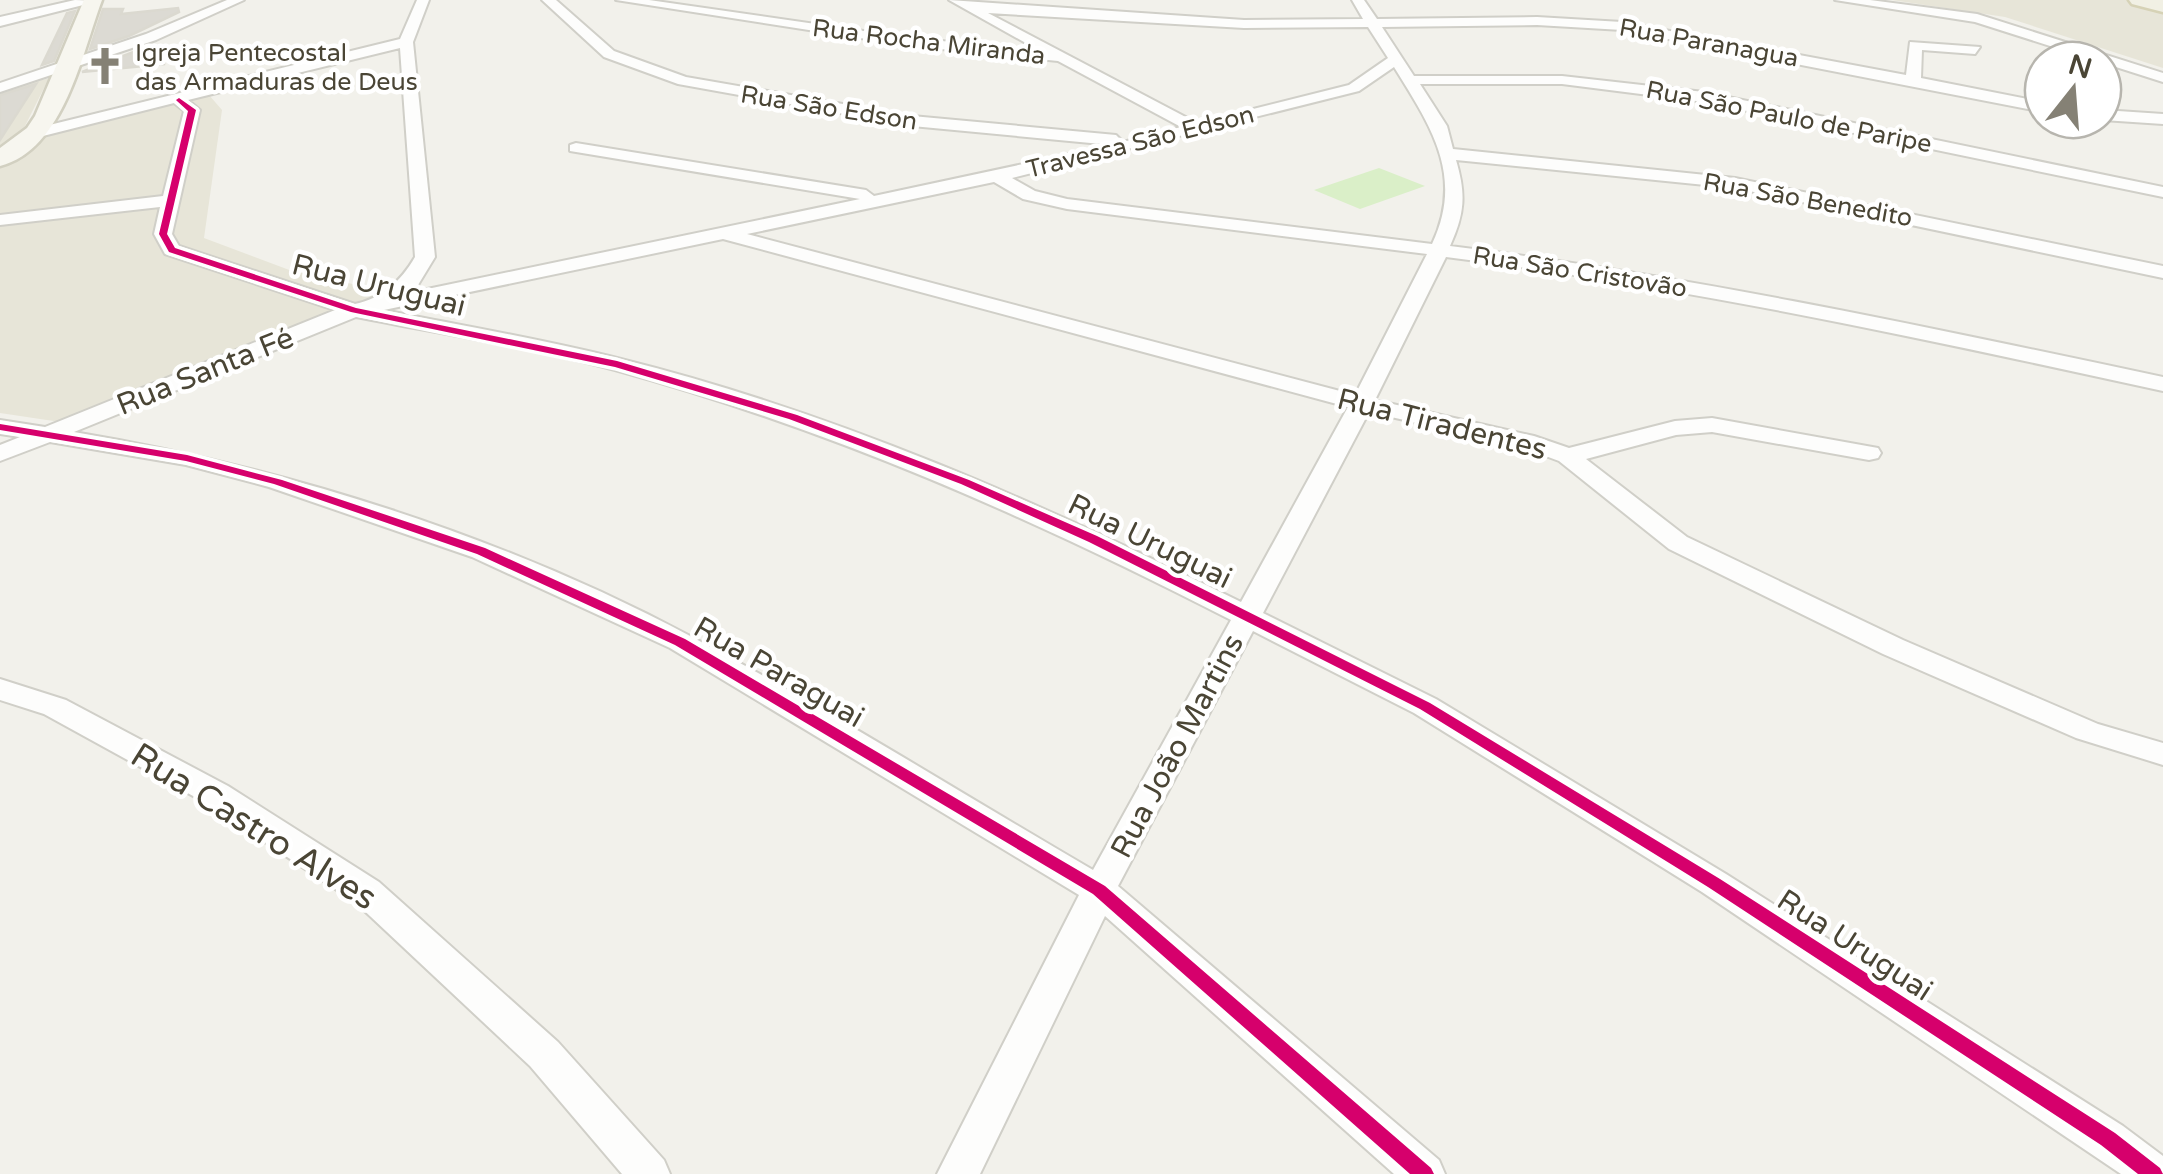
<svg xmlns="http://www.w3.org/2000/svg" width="2163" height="1174" font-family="'Varela Round',sans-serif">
<rect width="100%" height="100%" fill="#f2f1eb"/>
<path fill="#e7e5d8" d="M1892,0H2163V68L2005,17Z
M49,78L25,126L66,130L209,95L222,110L204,238L292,271L404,295L87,426L0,413V92Z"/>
<path fill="#daefc8" d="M1379,168L1425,186L1360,209L1314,190Z"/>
<path fill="#dcdad3" stroke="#dbd9d0" stroke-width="2.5" d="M178,8L179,12L129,36L90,49L103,9H123L121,14Z
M75,11L54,61L42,65L67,13Z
M141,49L165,52L164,64L82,72Z
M36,84L0,140V95Z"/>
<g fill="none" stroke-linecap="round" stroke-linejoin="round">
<g stroke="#d0cfc8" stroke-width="4">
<path id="minor" d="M75,0L99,1L0,26V17Z
M227,0H244L156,40L0,92V83L146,34Z
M417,0H429L413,42L435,257L418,285L408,293L860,199L570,151V145L576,143L866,190L874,196L1112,145L912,126L678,84L604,57L542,0H556L614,51L686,77L912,116L1116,135L1123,142L1181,127L1058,61L912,46L616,0H649L912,38L1040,51L949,0L1244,20L1363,19L1352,0H1364L1377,19L1537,17L1622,22L1906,75L1910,42L1980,47L1975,54L1922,50L1921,78L2043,102V112L1622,30L1537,25L1382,27L1414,76H1562L1704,92L2163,187V197L1704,102L1562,84H1420L1447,126L1453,149L1735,178L2163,266V278L1735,188L1456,160C1466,194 1465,213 1450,246C1691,276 1927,327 2163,377V391C1925,339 1687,287 1446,257L1375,400L1534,436L1569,448L1675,421L1712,418L1878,448L1881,453L1878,458L1869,460L1712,432L1676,435L1586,459L1687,537L1903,640L2098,724L2163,743V765L2076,738L1883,654L1669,549L1559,461L1519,446L1369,412L1263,613L1436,699L1726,874L2123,1126L2163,1156V1174H2121L1702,892L1414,713L1253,631L1118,886L1439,1160L1445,1174H1394L1105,916L980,1174H937L1079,895L670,648L472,557L269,487L186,465L50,442L0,461V445L20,437L0,434V420L45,427L335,310L165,254L154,234L160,207L0,225V215L163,196L184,111L174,103L35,138L27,133L29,130L400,39ZM988,13L1244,28L1368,27L1388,58L1349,85L1197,123ZM400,48L415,257C401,281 383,298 355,304L179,246L172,234L200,110L188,100ZM1394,67C1430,125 1465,175 1432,244L1067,199L1035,191L1012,178L1359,91ZM994,182L1023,199L1067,209L1427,254L1355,395L747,234ZM723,239L1348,407L1241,602C1041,503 838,413 621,359C543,339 463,326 384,310ZM356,317C442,334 530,347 615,370C831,429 1032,518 1231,620L1093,870C959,792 828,709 692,637C503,536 284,467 74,432Z
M1835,0H1870L1977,14L2163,73V82L1975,22Z
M2103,110L2163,114V124L2103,120Z
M0,679L66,700L228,786L379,882L558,1042L664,1160L670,1174H622L530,1066L355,902L204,802L44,714L0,700Z"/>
</g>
<g stroke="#d2d0c1" stroke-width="5">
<path id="secondary" d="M84,0H102C82,53 64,150 0,166V148L27,128L35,116Z"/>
</g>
<g stroke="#d6d2b6" stroke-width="5">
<path id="primary" d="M2129,0H2163V12L2132,4Z"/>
</g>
<use href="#minor" fill="#fdfdfc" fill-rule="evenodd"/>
<use href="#secondary" fill="#f7f6ef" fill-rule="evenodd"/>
<use href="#primary" fill="#f1f0e4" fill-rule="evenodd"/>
<g stroke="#fff" stroke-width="7">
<path id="cycleway" d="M179,98L196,110L167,234L175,248L356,308L617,361L797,415L969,480L1097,536L1430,703L1720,879L2115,1133L2160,1168L2163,1174H2138L2101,1145L1708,887L1420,709L1089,542L961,484L789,419L615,367L351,312L169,252L159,234L188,111L177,101L176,100Z
M0,424L187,455L282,480L485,548L685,639L1105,886L1431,1168L1434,1174H1410L1093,894L675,645L477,554L274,484L186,461L0,430Z"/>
</g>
<use href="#cycleway" fill="#d6006c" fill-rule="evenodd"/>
</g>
<defs>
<g id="church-bare" transform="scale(3)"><path d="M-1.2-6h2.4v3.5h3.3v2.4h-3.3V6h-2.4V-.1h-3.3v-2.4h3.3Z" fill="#858175" stroke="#fff" stroke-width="2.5" paint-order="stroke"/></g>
</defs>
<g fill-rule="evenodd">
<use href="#church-bare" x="105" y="66"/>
</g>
<g text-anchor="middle" stroke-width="9" stroke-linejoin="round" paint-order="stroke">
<g font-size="25" fill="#4a4535" stroke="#fff">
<text transform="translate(929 41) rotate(7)" y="9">Rua Rocha Miranda</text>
<text transform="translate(1709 42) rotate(10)" y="9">Rua Paranagua</text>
<text transform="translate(829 107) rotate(9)" y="9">Rua São Edson</text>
<text transform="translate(1789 116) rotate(11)" y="9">Rua São Paulo de Paripe</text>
<text transform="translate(1140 141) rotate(-14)" y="9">Travessa São Edson</text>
<text transform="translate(1808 199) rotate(10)" y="9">Rua São Benedito</text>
<text transform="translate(1580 271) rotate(9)" y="9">Rua São Cristovão</text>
</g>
<g font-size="25" fill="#4a4535" stroke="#fff" text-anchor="start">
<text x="135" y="61">Igreja Pentecostal<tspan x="135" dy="29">das Armaduras de Deus</tspan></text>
</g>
<g font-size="30" fill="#4a4535" stroke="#fff">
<text transform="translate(379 285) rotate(14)" y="10">Rua Uruguai</text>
<text transform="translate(205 371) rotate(-22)" y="10">Rua Santa Fé</text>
<text transform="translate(1442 424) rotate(14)" y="10">Rua Tiradentes</text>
<text transform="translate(1150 541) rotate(26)" y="10">Rua Uruguai</text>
<text transform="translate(779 672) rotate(30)" y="10">Rua Paraguai</text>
<text transform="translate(1177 746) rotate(-62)" y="10">Rua João Martins</text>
<text transform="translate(1855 945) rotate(33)" y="10">Rua Uruguai</text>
</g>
<g font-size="35" fill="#4a4535" stroke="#fff">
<text transform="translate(254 826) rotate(32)" y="12">Rua Castro Alves</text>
</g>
</g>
<g transform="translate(2073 90) rotate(17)"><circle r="48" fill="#ffffff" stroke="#b7b5ae" stroke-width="2.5"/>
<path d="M0-8L18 38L0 25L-18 38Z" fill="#858175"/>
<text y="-15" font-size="28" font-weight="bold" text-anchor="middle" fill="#4a4535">N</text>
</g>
</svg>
